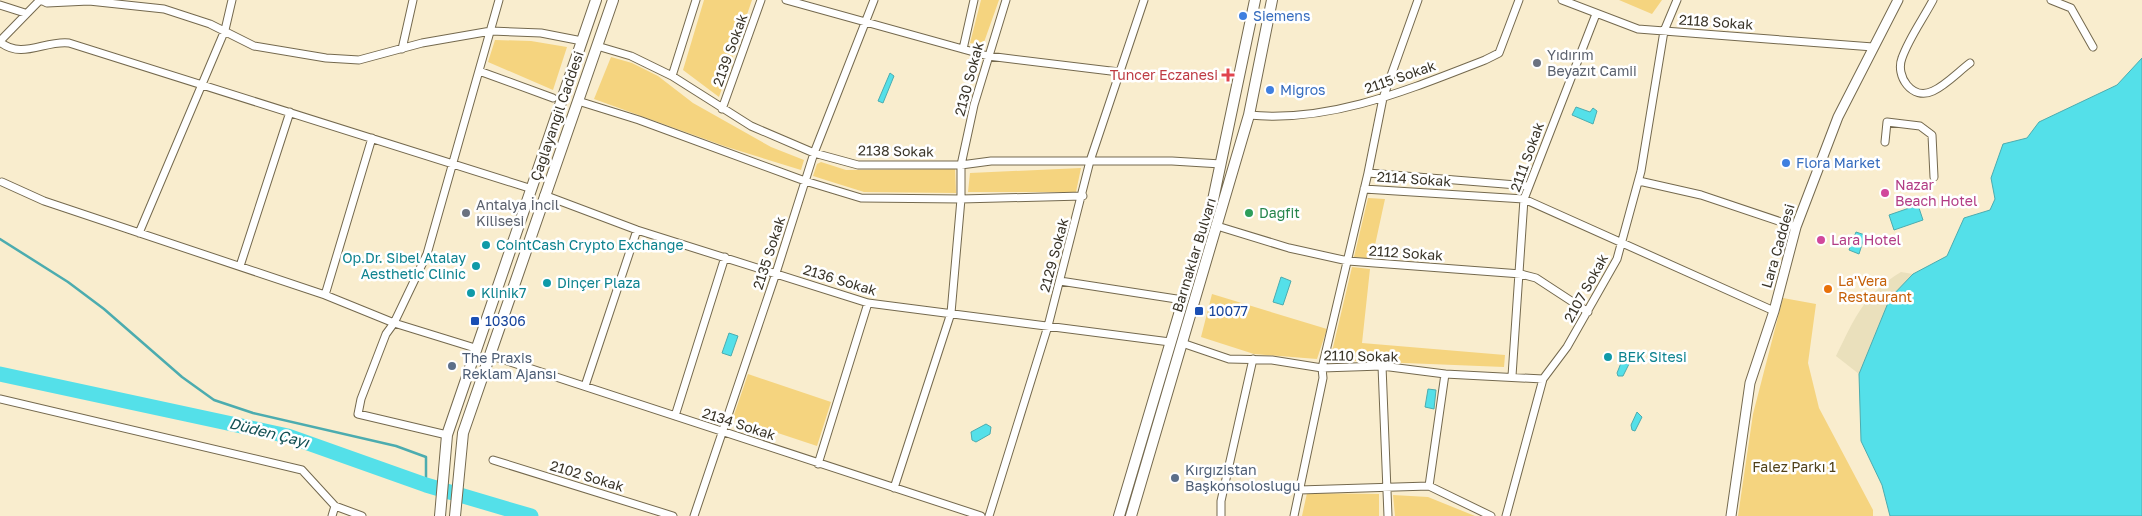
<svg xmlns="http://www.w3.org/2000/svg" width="2142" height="516" font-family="'Golos Text',sans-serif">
<rect width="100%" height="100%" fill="#f9edce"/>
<path fill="#f5d47f" d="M704,0H752L719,97L683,70Z
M981,0H999L983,45L970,43Z
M1619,0H1662L1652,14Z
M495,40L531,41L567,47L553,90L488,62Z
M611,57L632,63L658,76L693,103L771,147L804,160L801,170L727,147L594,99Z
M821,162L846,170L955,169L956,193L864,192L813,176L817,164Z
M1081,168L1076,192H968L970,173Z
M1368,198L1385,199L1372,259L1354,257Z
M1352,267L1370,269L1362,343L1505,355L1504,367L1330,360Z
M1212,294L1327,329L1317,359L1254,354L1201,337Z
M1783,298L1816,304L1808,363L1819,408L1873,510V516H1738L1753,414Z
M748,374L831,402L817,446L733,418Z
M1307,493L1379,494V516H1302Z
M1393,495L1428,497L1475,516H1395Z"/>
<path fill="#eae0bc" d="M1901,272L1913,274L1890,298L1859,374L1836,356C1855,318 1863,295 1901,272Z"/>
<path fill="#54e0e9" stroke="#4cacaf" d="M2142,58V516H1890L1882,485L1861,441L1859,374L1890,298L1913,274L1947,256L1964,218L1990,210L1995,199L1991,178L2003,144L2027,138L2039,122L2117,85Z
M890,73L894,76L883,103L878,101Z
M1576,107L1590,112L1593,108L1597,111L1593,124L1572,115Z
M1918,205L1923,220L1894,230L1889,215Z
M1856,232L1865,235L1859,254L1849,250Z
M1281,277L1291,281L1283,305L1273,302Z
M729,333L738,336L731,356L722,353Z
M1627,356L1631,360L1623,376H1618L1617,373L1623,358Z
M1428,389L1436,390L1434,409L1425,407Z
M1637,412L1642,417L1635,431L1632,430L1631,425Z
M986,424L991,427L990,434L976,442L972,440L971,432Z"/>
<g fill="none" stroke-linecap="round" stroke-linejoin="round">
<path stroke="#4cacaf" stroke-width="2.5" d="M0,239L68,282L104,309L182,377L214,400L253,413L396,446L426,457V485"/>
<path stroke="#54e0e9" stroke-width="15" d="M0,374L288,436L426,485L531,516"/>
<g stroke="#74694e" stroke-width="9">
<path id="minor" d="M41,0L47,3L89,1L164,9L210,24L254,46L326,58L359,60L422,43L491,31L541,33L582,41
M786,0L988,56L1119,72
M1418,0L1383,98L1368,173L1528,186
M1562,0L1638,29L1873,47
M1933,0C1923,19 1909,38 1902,58C1895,76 1912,101 1933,91C1946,85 1958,72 1970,63
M2051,0L2071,8L2093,47
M0,5L25,13
M0,41L40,0
M0,42C22,60 45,40 69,43L529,188
M597,46L631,56L672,76L751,126L814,153L858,165H961L991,161H1172L1221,164
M402,49L413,0
M963,49L974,0
M479,71L553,98
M672,76L696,0
M578,101L639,120L805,181L861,198L961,199L1083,196
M722,109L761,0
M1249,115C1331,123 1410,89 1485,60L1499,53L1519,0
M1885,142L1887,122L1920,126L1932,135L1934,177
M1639,181L1701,195L1796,227
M2,182L44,201L325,295L394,323L475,348
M1364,189L1524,199L1774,311
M544,195L637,230L868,303L1170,342
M1217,226L1289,248L1348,261L1521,274L1536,278L1588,312
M139,233L225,30L232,0
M240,266L290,112
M1060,281L1183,300
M325,295L372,138
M1182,343L1229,359L1272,360L1322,368L1382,366L1445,374L1543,379
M489,355L981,516
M1382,366L1388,516
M1512,376L1524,199L1596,14
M585,386L637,230
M0,399L302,470L335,506
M675,416L725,257
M447,435L358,414L361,399L386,334L394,323L427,254L499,0
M493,460L673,516
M818,464L868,303
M1429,486L1445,374
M894,488L951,313L961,199V165L974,105L1006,0
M1299,490L1429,486L1491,516
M332,516L335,506L362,516
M694,516L776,273L814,153L874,0
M989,516L1048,326L1090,161L1144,0
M1221,516V501L1253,359
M1294,516L1323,378L1322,368L1368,173
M1506,516L1543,379L1567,347L1617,259L1641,171L1664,31L1677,0"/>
</g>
<g stroke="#74694e" stroke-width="11">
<path id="tertiary" d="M1731,516L1750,383L1774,311L1796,227L1838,117L1898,0"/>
</g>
<g stroke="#74694e" stroke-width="12">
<path id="primary" d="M440,516L447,435L596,0
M455,516L463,433L613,0
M1119,516L1213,200L1255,0
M1131,516L1249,115L1272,0"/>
</g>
<use href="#minor" stroke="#fff" stroke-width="7"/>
<use href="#tertiary" stroke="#fff" stroke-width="9"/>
<use href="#primary" stroke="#fff" stroke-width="10"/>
</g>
<g fill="#3f7fe0" stroke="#fff" stroke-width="2">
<circle cx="1243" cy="16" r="5"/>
<circle cx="1270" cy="90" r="5"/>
<circle cx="1786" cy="163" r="5"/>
</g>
<g fill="#6b7280" stroke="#fff" stroke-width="2">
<circle cx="1537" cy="63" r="5"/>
<circle cx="466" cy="213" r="5"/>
</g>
<path fill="#e0444e" stroke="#fff" stroke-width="2" d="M1225.5 67.5h5v5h5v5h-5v5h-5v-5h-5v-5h5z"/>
<g fill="#d1479c" stroke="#fff" stroke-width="2">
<circle cx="1885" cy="193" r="5"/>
<circle cx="1821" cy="240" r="5"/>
</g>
<circle fill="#2e9e5b" stroke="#fff" stroke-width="2" cx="1249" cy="213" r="5"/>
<g fill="#0f9aa8" stroke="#fff" stroke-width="2">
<circle cx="486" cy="245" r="5"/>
<circle cx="476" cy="266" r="5"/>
<circle cx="547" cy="283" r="5"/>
<circle cx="471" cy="293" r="5"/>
<circle cx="1608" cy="357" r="5"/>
</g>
<circle fill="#e8710a" stroke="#fff" stroke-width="2" cx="1828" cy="289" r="5"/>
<g fill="#1a4fb4" stroke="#fff" stroke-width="2">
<rect x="1194" y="306" width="10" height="10" rx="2.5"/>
<rect x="470" y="316" width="10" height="10" rx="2.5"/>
</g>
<g fill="#5c6f8a" stroke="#fff" stroke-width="2">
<circle cx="452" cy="366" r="5"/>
<circle cx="1175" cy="478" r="5"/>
</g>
<g text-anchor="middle" stroke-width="5" stroke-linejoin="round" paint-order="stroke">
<g font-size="14" fill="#366cbe" stroke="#fff" text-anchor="start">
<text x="1253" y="21">Siemens</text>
<text x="1280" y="95">Migros</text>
<text x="1796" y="168">Flora Market</text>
</g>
<g font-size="14" fill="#393428" stroke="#fff">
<text transform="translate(1716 22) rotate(4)" y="5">2118 Sokak</text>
<text transform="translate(730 50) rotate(-70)" y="5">2139 Sokak</text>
<text transform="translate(1400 77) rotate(-19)" y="5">2115 Sokak</text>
<text transform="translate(969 79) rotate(-75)" y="5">2130 Sokak</text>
<text transform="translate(557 116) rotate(-71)" y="5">Çağlayangil Caddesi</text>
<text transform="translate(896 151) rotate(1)" y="5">2138 Sokak</text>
<text transform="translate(1527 157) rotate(-70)" y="5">2111 Sokak</text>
<text transform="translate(1414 179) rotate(4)" y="5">2114 Sokak</text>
<text transform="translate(1778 246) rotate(-74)" y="5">Lara Caddesi</text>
<text transform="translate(769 253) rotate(-72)" y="5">2135 Sokak</text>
<text transform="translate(1406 253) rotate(4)" y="5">2112 Sokak</text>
<text transform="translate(1054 255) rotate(-75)" y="5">2129 Sokak</text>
<text transform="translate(1194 255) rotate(-73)" y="5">Barınaklar Bulvarı</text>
<text transform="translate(840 280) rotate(17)" y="5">2136 Sokak</text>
<text transform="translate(1586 288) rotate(-61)" y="5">2107 Sokak</text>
<text transform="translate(1361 356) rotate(1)" y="5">2110 Sokak</text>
<text transform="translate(739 424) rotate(18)" y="5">2134 Sokak</text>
<text transform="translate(587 476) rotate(17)" y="5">2102 Sokak</text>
</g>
<g font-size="14" fill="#5b616d" stroke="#fff" text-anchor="start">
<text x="1547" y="60">Yıdırım<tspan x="1547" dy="16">Beyazıt Camii</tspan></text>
<text x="476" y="210">Antalya İncil<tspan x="476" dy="16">Kilisesi</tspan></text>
</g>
<g font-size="14" fill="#be3a42" stroke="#fff" text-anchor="end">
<text x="1218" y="80">Tuncer Eczanesi</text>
</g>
<g font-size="14" fill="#b23c85" stroke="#fff" text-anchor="start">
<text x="1895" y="190">Nazar<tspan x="1895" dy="16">Beach Hotel</tspan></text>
<text x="1831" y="245">Lara Hotel</text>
</g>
<g font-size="14" fill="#27864d" stroke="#fff" text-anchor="start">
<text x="1259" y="218">Dağfit</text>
</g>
<g font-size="14" fill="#0d838f" stroke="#fff" text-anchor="start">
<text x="496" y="250">CointCash Crypto Exchange</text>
<text x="466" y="263" text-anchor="end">Op.Dr. Sibel Atalay<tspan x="466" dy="16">Aesthetic Clinic</tspan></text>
<text x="557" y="288">Dinçer Plaza</text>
<text x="481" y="298">Klinik7</text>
<text x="1618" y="362">BEK Sitesi</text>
</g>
<g font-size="14" fill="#c56008" stroke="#fff" text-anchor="start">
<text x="1838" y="286">La'Vera<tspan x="1838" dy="16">Restaurant</tspan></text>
</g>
<g font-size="14" fill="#164399" stroke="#fff" text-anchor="start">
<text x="1209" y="316">10077</text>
<text x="485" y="326">10306</text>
</g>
<g font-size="14" fill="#4e5e75" stroke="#fff" text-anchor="start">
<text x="462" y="363">The Praxis<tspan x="462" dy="16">Reklam Ajansı</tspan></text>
<text x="1185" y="475">Kırgızistan<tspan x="1185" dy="16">Başkonsolosluğu</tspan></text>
</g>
<g font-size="14" fill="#504119" stroke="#fff">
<text x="1794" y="472">Falez Parkı 1</text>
</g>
<g font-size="15" font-style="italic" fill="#104e52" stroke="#fff">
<text transform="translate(269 433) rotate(14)" y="5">Düden Çayı</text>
</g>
</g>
</svg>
